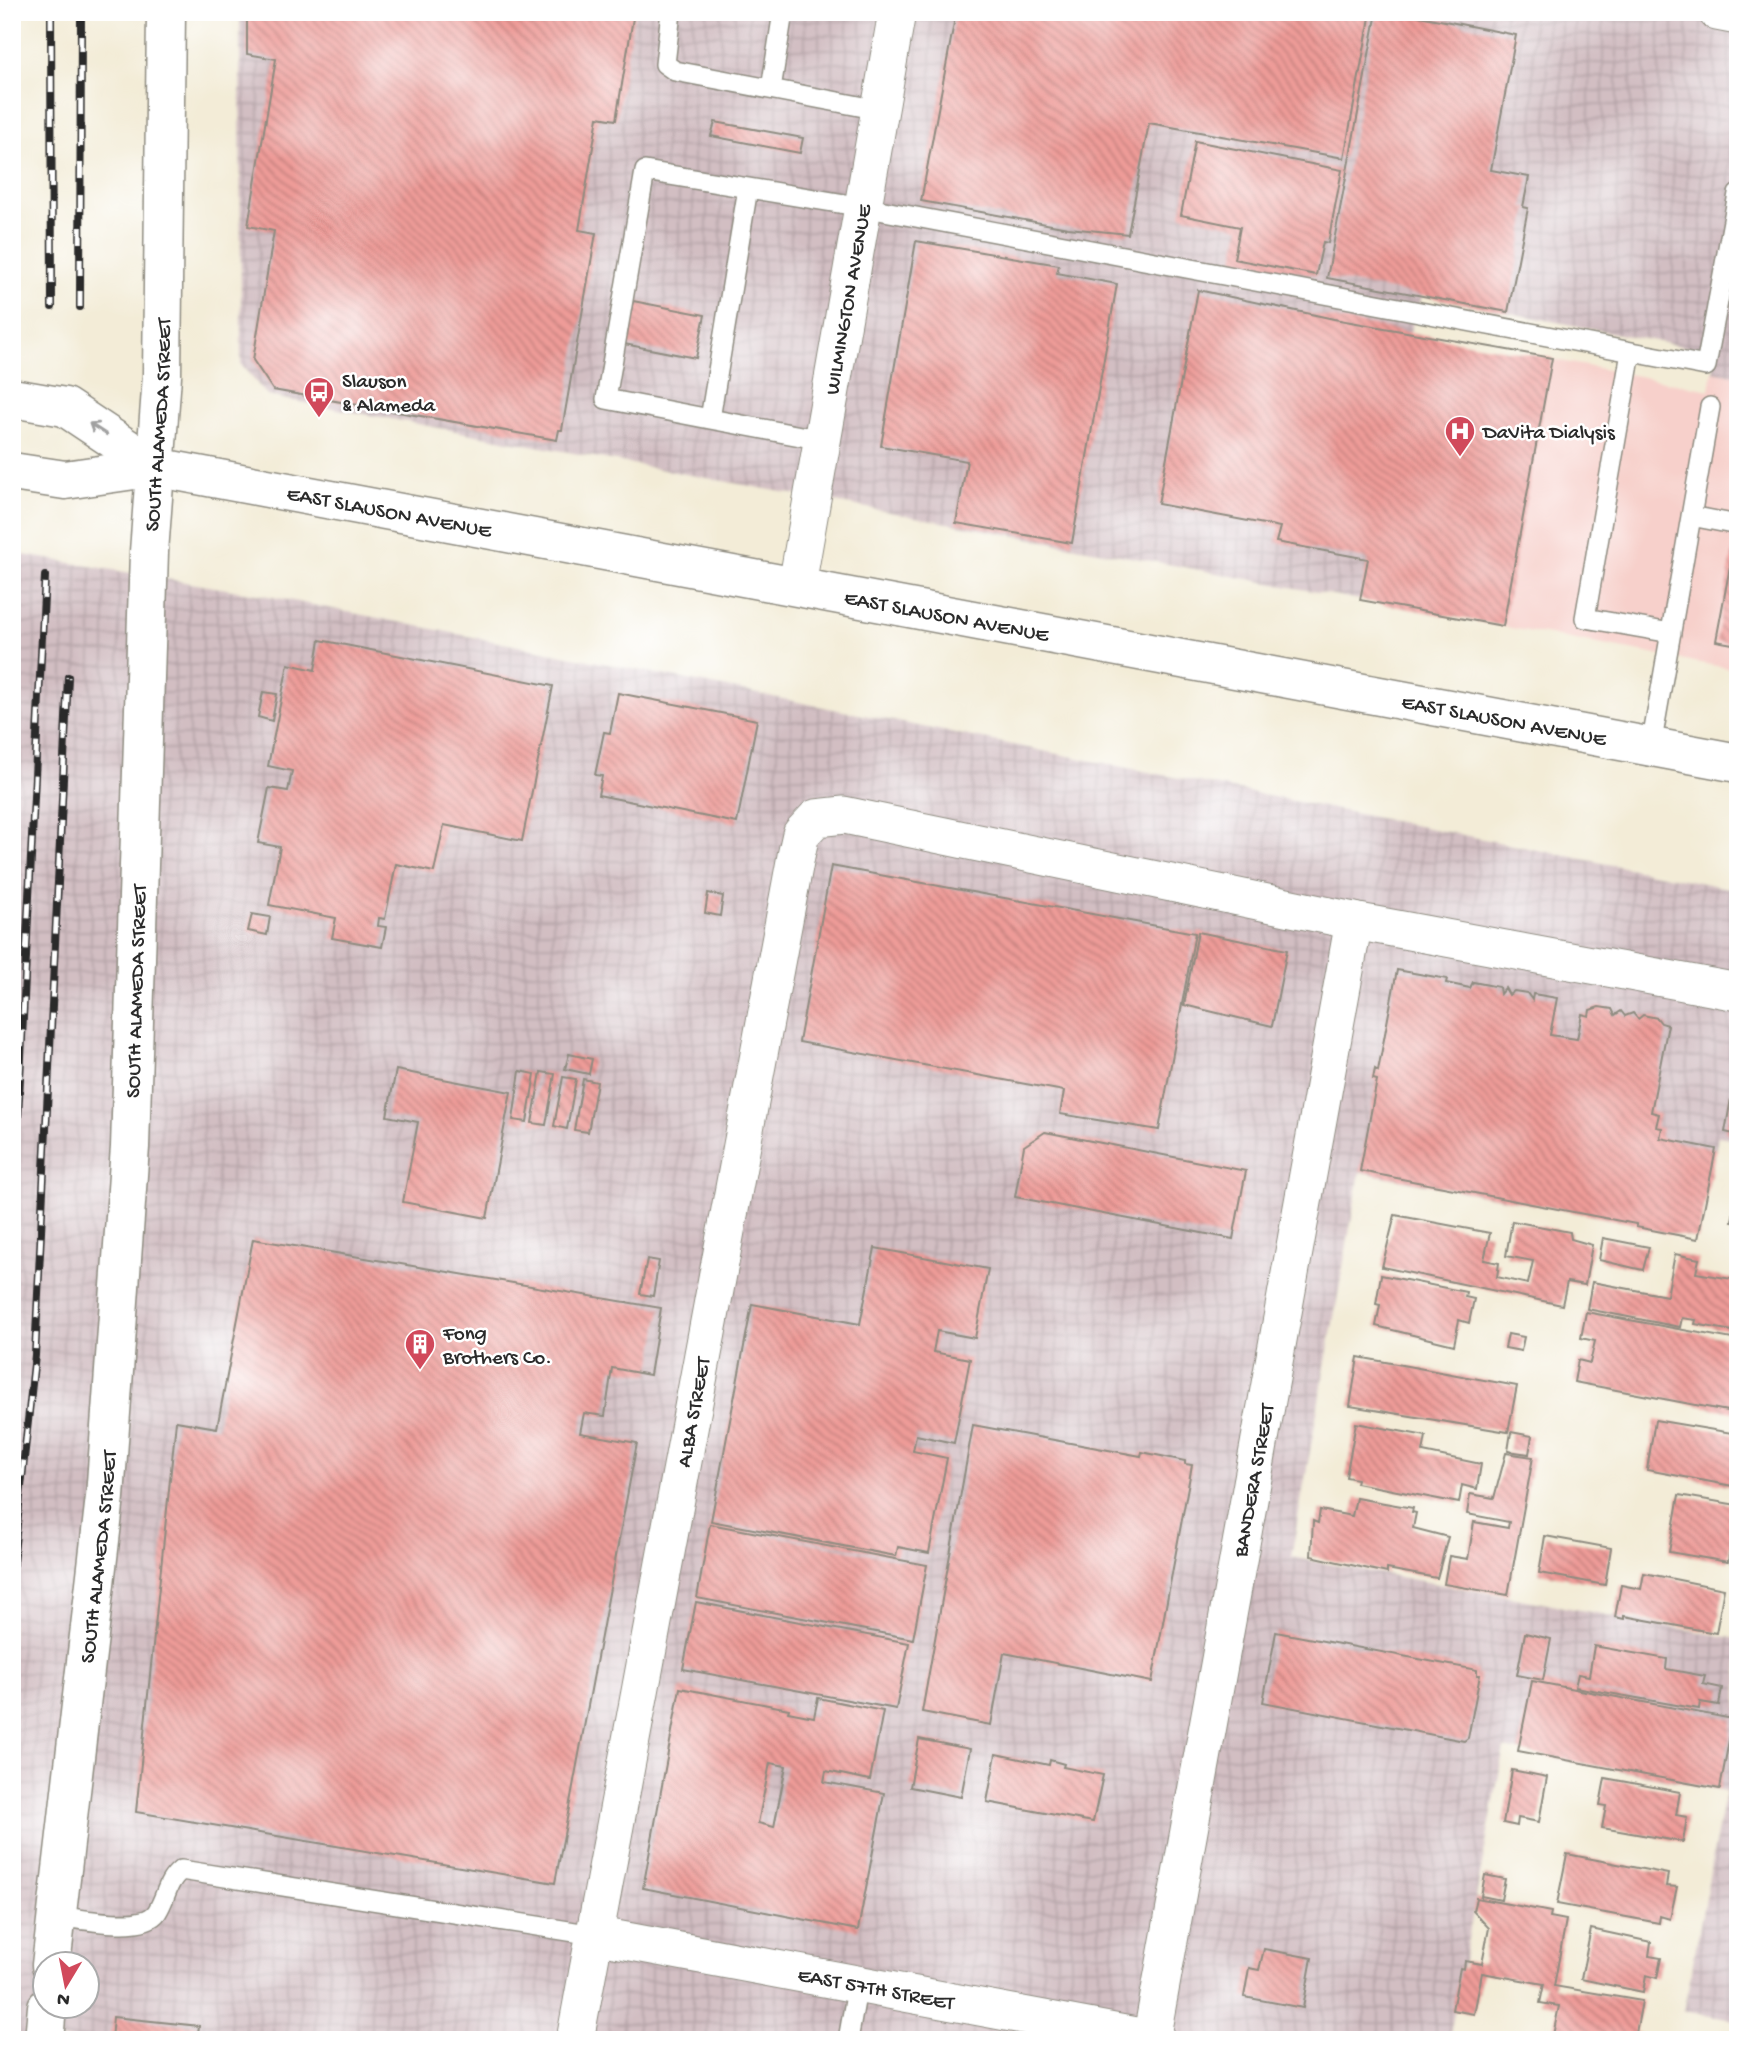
<svg xmlns="http://www.w3.org/2000/svg" width="1750" height="2052" font-family="'Gochi Hand',sans-serif">
<defs>
<pattern id="industrial-grid" width="8" height="8" patternUnits="userSpaceOnUse" patternTransform="scale(1.75)"><rect width="8" height="8" fill="#d2bec2"/><path d="M0 4h8M4 0v8" fill="none" stroke="#b4a3a7"/></pattern>
<pattern id="building-back-hatch" width="6" height="6" patternUnits="userSpaceOnUse" patternTransform="scale(1.75)"><rect width="6" height="6" fill="#ee9b98"/><path d="M-1 5l2 2M0 0l6 6M5-1l2 2" fill="none" stroke="#c17f7c"/></pattern>
</defs>
<rect width="100%" height="100%" fill="#fff"/>
<filter id="ink" filterUnits="userSpaceOnUse"><feTurbulence type="fractalNoise" baseFrequency=".0143" numOctaves="2"/><feDisplacementMap in="SourceGraphic" scale="14" xChannelSelector="R" yChannelSelector="G"/><feConvolveMatrix kernelMatrix="1 2 1 2 8 2 1 2 1" color-interpolation-filters="sRGB"/></filter>
<filter id="wash" filterUnits="userSpaceOnUse"><feTurbulence type="fractalNoise" baseFrequency=".00686" numOctaves="4" result="noise"/><feDisplacementMap in="SourceGraphic" scale="28" xChannelSelector="R" yChannelSelector="G"/><feGaussianBlur stdDeviation="1.57" result="paint"/><feColorMatrix in="noise" values="0 0 0 0 0 0 0 0 0 0 0 0 0 0 0 0 0 1.4 0 .05"/><feComposite in="paint" operator="in"/></filter>
<g filter="url(#wash)">
<rect width="100%" height="100%" fill="#f3ecd7"/>
<path fill="#f7d0cb" d="M1410,332L1710,390L1713,371L1738,376V670L1360,600Z"/>
<path fill="url(#industrial-grid)" fill-rule="evenodd" d="M240,12H1738V376L1713,371L1717,353L1422,296L1410,332L1360,600L268,396L241,365Z
M12,553L268,596L1738,890V1139L1718,1136L1698,1239L1636,1227V1224L1360,1172L1291,1557L1738,1639V2021L1684,2011L1725,1791L1504,1748L1449,2040H12ZM46,1965H88V2007H46Z"/>
<g id="blocks">
<path fill="url(#building-back-hatch)" fill-rule="evenodd" d="M247,12H634L616,120L598,117L579,230L596,233L562,430H559L557,440L273,390L253,360L274,231L248,226L276,59L247,54Z
M956,12H1371L1344,158L1149,123L1128,234L1068,228L921,201Z
M1377,12H1399L1516,35L1491,170L1529,177L1523,207L1528,208L1508,312L1327,278Z
M715,122L803,138L800,153L711,136Z
M1195,141L1342,170L1328,243L1323,242L1316,275L1234,259L1240,227L1181,215Z
M916,241L1059,265L1057,273L1117,284L1072,543L956,523L967,461L881,446Z
M1198,290L1334,319L1552,358L1503,626L1360,600L1368,559L1276,542L1280,527L1158,504Z
M633,301L705,315L696,358L624,344Z
M1734,545L1738,546V645L1716,641Z
M320,640L553,686L522,841L444,825L434,872L396,864L385,919L379,918L378,926L386,927L382,947L332,938L336,918L269,905L280,847L258,843L269,788L288,791L292,771L268,766L288,664L315,670Z
M263,692L277,694L272,721L258,717Z
M618,693L757,720L737,823L598,795L602,776L595,775L604,732L610,733Z
M831,866L1195,933L1159,1130L1060,1114L1064,1091L799,1042Z
M708,893L723,896L720,916L705,913Z
M252,914L270,917L267,935L248,931Z
M1198,932L1287,950L1272,1026L1184,1005Z
M1397,970L1447,979L1446,983L1470,988L1473,982L1499,987L1500,994L1505,988L1509,995L1514,991L1527,993L1532,1000L1533,994L1557,998L1550,1035L1577,1039L1582,1014L1589,1016L1590,1010L1599,1007L1612,1009L1615,1015L1621,1011L1625,1016L1633,1013L1638,1019L1643,1015L1657,1018L1661,1023L1668,1025L1651,1112L1659,1114L1656,1127L1662,1128L1660,1138L1716,1149L1698,1239L1636,1227V1224L1360,1171L1377,1080L1373,1079L1375,1069L1378,1071Z
M569,1054L592,1059L589,1074L565,1069Z
M396,1070L511,1092L487,1218L403,1202L418,1122L387,1116Z
M520,1071L535,1074L527,1122L513,1120Z
M1736,1071H1738V1135L1725,1132Z
M541,1072L555,1074L546,1125L532,1123Z
M563,1077L576,1079L567,1129L554,1126Z
M583,1079L597,1082L588,1132L574,1130Z
M1045,1132L1246,1171L1233,1239L1015,1197L1024,1146Z
M1736,1197H1738V1223L1732,1222Z
M1395,1215L1490,1233L1484,1260L1499,1263L1497,1277L1528,1284L1533,1261L1506,1256L1512,1221L1570,1232L1571,1239L1592,1245L1585,1285L1567,1282L1562,1305L1382,1267Z
M1603,1238L1649,1247L1643,1270L1599,1260Z
M253,1239L661,1308L650,1375L612,1368L605,1416L584,1413L580,1433L637,1443L555,1883L136,1812L176,1421L217,1428Z
M875,1248L988,1269L975,1338L937,1331L933,1352L970,1359L954,1443L916,1435L913,1451L947,1458L929,1553L898,1547L896,1556L711,1521L752,1304L860,1324Z
M1675,1254L1699,1259L1696,1273L1738,1280V1332L1695,1324L1696,1320L1682,1318L1680,1327L1587,1309L1592,1282L1667,1296Z
M647,1259L659,1261L653,1296L640,1294Z
M1381,1275L1466,1292L1465,1297L1474,1299L1469,1323L1459,1320L1454,1345L1376,1326L1380,1305L1376,1304Z
M1586,1312L1738,1340V1413L1574,1382L1578,1360L1590,1363L1595,1341L1581,1338Z
M1508,1334L1524,1337L1521,1351L1505,1348Z
M1358,1357L1517,1386L1508,1432L1350,1406Z
M1655,1420L1738,1434V1487L1647,1470Z
M1356,1423L1426,1436L1423,1452L1481,1464L1477,1489L1462,1485L1459,1503L1356,1483L1357,1479L1346,1477Z
M973,1425L1141,1456L1142,1452L1185,1461V1464L1192,1465L1152,1682L1004,1653L991,1725L922,1712Z
M1511,1432L1532,1436L1529,1454L1508,1451Z
M1506,1453L1533,1457L1508,1595L1444,1584L1449,1556L1468,1559L1474,1522L1508,1528L1509,1522L1467,1514L1470,1494L1494,1498Z
M1679,1495L1737,1505L1733,1526H1738V1530L1736,1542L1731,1541L1728,1562L1669,1552Z
M1356,1498L1413,1508L1412,1512L1416,1513L1413,1528L1448,1537L1437,1578L1387,1569V1573L1311,1556L1313,1521L1318,1523L1320,1510L1352,1516Z
M710,1524L927,1565L913,1639L697,1598Z
M1545,1536L1611,1548L1605,1585L1539,1573Z
M1644,1573L1724,1589L1716,1633L1624,1616V1619L1615,1617L1621,1585L1641,1589Z
M696,1602L909,1643L896,1709L683,1669Z
M1276,1632L1477,1670V1675H1480L1468,1738L1464,1741L1263,1702Z
M1525,1633L1551,1639L1543,1680L1517,1675Z
M1594,1646L1667,1659L1666,1669L1705,1676L1703,1684L1722,1688L1719,1705L1700,1702L1699,1709L1575,1687L1578,1674L1589,1676Z
M1532,1681L1733,1719L1720,1789L1518,1751Z
M680,1688L789,1709L788,1712L814,1717L818,1698L883,1711L870,1780L826,1771L824,1782L884,1793L858,1930L643,1888ZM770,1763L786,1766L774,1827L758,1823Z
M919,1739L970,1749L961,1797L910,1787Z
M996,1754L1049,1765L1050,1760L1064,1764L1063,1767L1103,1775L1093,1822L987,1802Z
M1512,1770L1547,1777L1539,1822L1518,1818L1517,1826L1503,1823Z
M1605,1778L1680,1792L1676,1815L1687,1817L1683,1842L1602,1828L1606,1806L1600,1805Z
M1567,1854L1668,1874L1666,1886L1677,1887L1670,1919L1660,1916L1659,1923L1557,1904Z
M1485,1875L1505,1879L1501,1900L1481,1896Z
M1476,1898L1551,1912L1550,1917L1566,1920L1554,1986L1642,2001L1636,2033L1645,2035L1644,2040H1552L1559,2006L1540,2003L1544,1984L1482,1973L1474,2014L1452,2010L1460,1968L1464,1969L1465,1961L1482,1964L1489,1928L1473,1911Z
M1591,1929L1651,1942L1649,1956L1661,1958L1657,1978L1646,1975L1643,1992L1581,1979Z
M1264,1949L1312,1958L1303,2008L1244,1997L1249,1968L1259,1970Z
M113,2017L199,2026L197,2040H111Z"/>
</g>
</g>
<g filter="url(#ink)">
<use href="#blocks" fill-opacity="0" stroke="#8f8c81" stroke-width="2"/>
<g fill="none" stroke-linecap="round" stroke-linejoin="round">
<g stroke="#8f8c81" stroke-width="22">
<path id="service" d="M671,12L665,64L675,71L880,110
M771,89L783,12
M748,188L710,419L822,440
M1631,352L1585,618L1671,633
M710,419L606,399L645,171L863,207L1706,366L1738,194
M1691,516L1738,525
M1651,747L1710,407
M56,1916C79,1918 143,1933 157,1912C167,1896 166,1882 181,1870L594,1935
M848,2040L858,1984"/>
</g>
<g stroke="#8f8c81" stroke-width="39">
<g id="minor">
<path d="M1717,12L1738,16"/>
<path id="s1" d="M797,585L897,12"/>
<path id="s2" d="M594,1935L1157,2040"/>
<path id="s3" d="M575,2040L796,856L801,834L816,818L844,815L1354,921L1738,992"/>
<path id="s4" d="M1151,2040L1354,921"/>
</g>
</g>
<g stroke="#8f8c81" stroke-width="41">
<g id="primary">
<path d="M12,398L65,407L155,467"/>
<path id="s5" d="M12,472L65,480L155,467L1738,763"/>
<path id="s6" d="M51,1965L105,1497L130,1147L149,552L162,376L166,12"/>
<path d="M44,2040L47,2007"/>
</g>
</g>
<use href="#service" stroke="#fff" stroke-width="19"/>
<use href="#minor" stroke="#fff" stroke-width="37"/>
<use href="#primary" stroke="#fff" stroke-width="38"/>
<g stroke="#2b2b2b" stroke-width="8">
<path id="rail" d="M51,12L52,307
M80,307L81,12
M12,1238L45,576
M12,1572L35,1355L68,677"/>
</g>
<use href="#rail" stroke="#fff" stroke-width="5" stroke-dasharray="16" stroke-linecap="butt"/>
</g>
<defs><path id="oneway-shaft" d="M-6 0H5M1.5-3L5.5 0L1.5 3" fill="none" stroke-width="1.6" stroke-linecap="round" stroke-linejoin="round" transform="scale(1.75)"/></defs>
<use stroke="#a0a0a0" href="#oneway-shaft" transform="translate(98 429) rotate(-147)"/>
</g>
<defs>
<g id="bus-pin" transform="scale(1.575)"><path d="M0 17L-7.5 6A9.5 9.5 0 1 1 7.5 6Z" fill="#d1495b" stroke="#fff"/><path d="M-5-6H5V4H4V6H2V4H-2V6H-4V4H-5ZM-3.5-4V0h7V-4ZM-3.5 1.2v1.5H-2V1.2ZM2 1.2v1.5H3.5V1.2Z" fill="#fff"/></g>
<g id="hospital-pin" transform="scale(1.575)"><path d="M0 17L-7.5 6A9.5 9.5 0 1 1 7.5 6Z" fill="#d1495b" stroke="#fff"/><path d="M-5-5h3v3.5h4V-5h3V5h-3V1.5h-4V5h-3Z" fill="#fff"/></g>
<g id="building-pin" transform="scale(1.575)"><path d="M0 17L-7.5 6A9.5 9.5 0 1 1 7.5 6Z" fill="#d1495b" stroke="#fff"/><path d="M-4-6H4V6H1V3H-1V6H-4ZM-2.5-4.3h1.7v1.8h-1.7ZM.8-4.3h1.7v1.8H.8ZM-2.5-1h1.7V.8h-1.7ZM.8-1h1.7V.8H.8Z" fill="#fff"/></g>
</defs>
<g fill-rule="evenodd">
<use href="#bus-pin" x="319" y="392"/>
<use href="#hospital-pin" x="1460" y="431"/>
<use href="#building-pin" x="420" y="1344"/>
</g>
<g text-anchor="middle" stroke-width="5" stroke-linejoin="round" paint-order="stroke">
<g font-size="21" fill="#2b2b2b" stroke="#fff">
<text dy="7" stroke="none"><textPath href="#s1" startOffset="290">WILMINGTON AVENUE</textPath></text>
<text dy="7" stroke="none"><textPath href="#s6" startOffset="1545">SOUTH ALAMEDA STREET</textPath></text>
<text dy="7" stroke="none"><textPath href="#s5" startOffset="383">EAST SLAUSON AVENUE</textPath></text>
<text dy="7" stroke="none"><textPath href="#s5" startOffset="950">EAST SLAUSON AVENUE</textPath></text>
<text dy="7" stroke="none"><textPath href="#s5" startOffset="1517">EAST SLAUSON AVENUE</textPath></text>
<text dy="7" stroke="none"><textPath href="#s6" startOffset="978">SOUTH ALAMEDA STREET</textPath></text>
<text dy="7" stroke="none"><textPath href="#s3" startOffset="639">ALBA STREET</textPath></text>
<text dy="7" stroke="none"><textPath href="#s4" startOffset="569">BANDERA STREET</textPath></text>
<text dy="7" stroke="none"><textPath href="#s6" startOffset="411">SOUTH ALAMEDA STREET</textPath></text>
<text dy="7" stroke="none"><textPath href="#s2" startOffset="287">EAST 57TH STREET</textPath></text>
</g>
<g font-size="21" fill="#2b2b2b" stroke="#fff" text-anchor="start">
<text x="342" y="387">Slauson<tspan x="342" dy="24">&amp; Alameda</tspan></text>
<text x="1483" y="438">DaVita Dialysis</text>
<text x="443" y="1339">Fong<tspan x="443" dy="24">Brothers Co.</tspan></text>
</g>
</g>
<rect width="1750" height="2052" fill="none" stroke="#fff" stroke-width="42"/>
<g transform="translate(66 1985) rotate(190)"><circle r="33" fill="#ffffff" stroke="#aaaaaa" stroke-width="2"/>
<path d="M0-5L12 26L0 18L-12 26Z" fill="#d1495b"/>
<text y="-10" font-size="19" font-weight="bold" text-anchor="middle" fill="#2b2b2b">N</text>
</g>
</svg>
